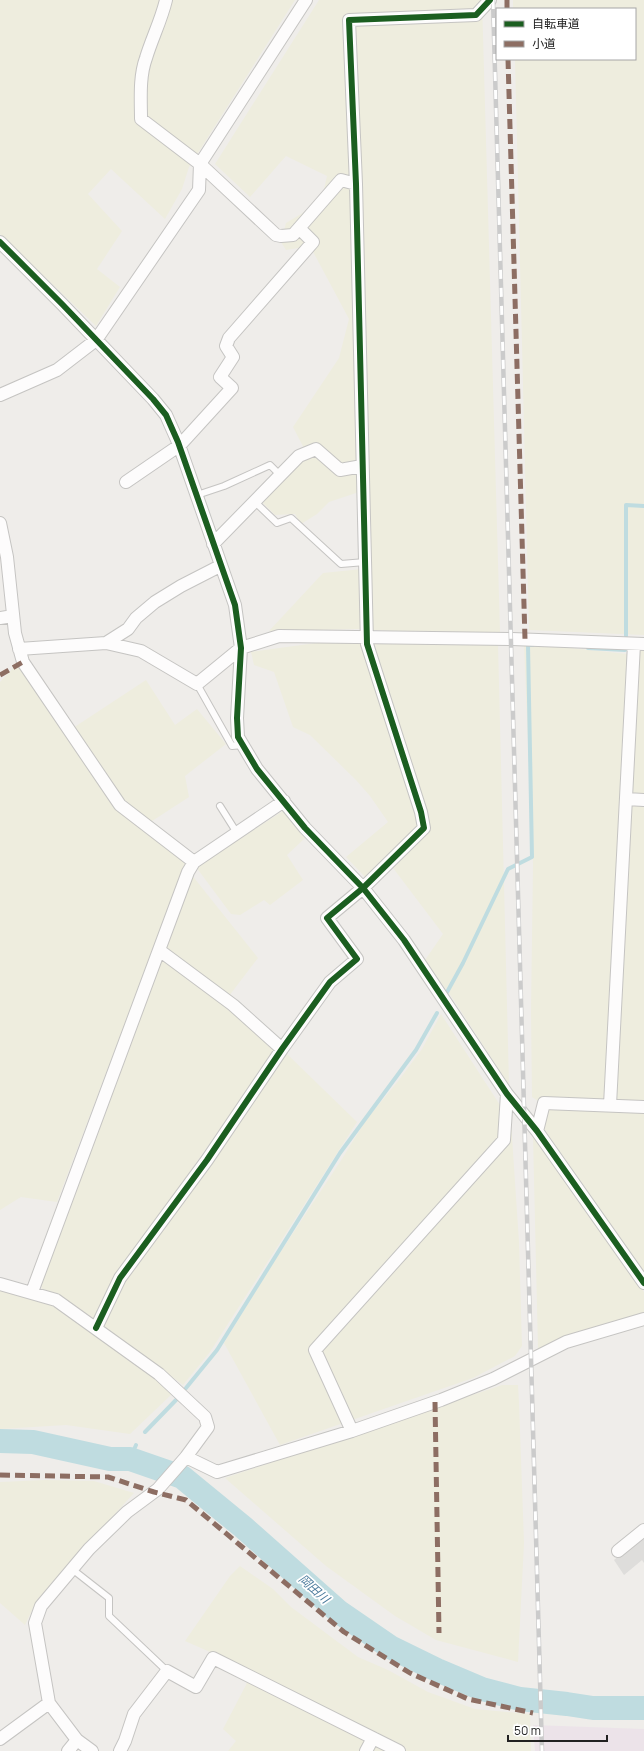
<svg xmlns="http://www.w3.org/2000/svg" width="644" height="1751" font-family="Manrope,'Noto Sans JP',sans-serif">
<rect width="100%" height="100%" fill="#efedea"/>
<path fill="#dedddb" d="M644,1535V1563L642,1560L624,1575L614,1560Z"/>
<path fill="#ece3e9" d="M533,1725L644,1729V1751H535Z"/>
<path fill="#eeedde" d="M0,0H295L189,167L182,189L165,219L111,169L88,194L122,231L97,269L120,287L96,326L0,234Z
M319,0H482L500,632H412L358,629L269,631L323,573L362,569L359,492L329,502L317,514L301,524L295,514L275,515L261,501L306,452L293,427L339,358L349,319L310,246L286,250L281,242L286,223L321,202L327,176L286,156L250,197L215,164Z
M513,0H644V635L529,630L515,59H635V9H513Z
M392,642L498,644L509,1085L453,999L425,960L443,934L387,860L366,878L346,857L388,822L370,796L356,780L310,735L293,727L274,672L254,665L251,652L316,643Z
M524,643L627,654L606,1099L538,1101L532,1097L531,1011L533,864Z
M638,650H644V794H631Z
M17,664L118,808L186,863L57,1202L21,1197L0,1210V682Z
M146,680L175,725L197,709L226,744L185,776L189,797L149,823L122,802L73,728Z
M633,805H644V1102L619,1101L615,1097L627,812Z
M283,811L305,838L287,855L303,880L270,905L264,900L240,915L231,914L196,867Z
M191,874L258,958L229,996L165,949Z
M164,960L225,1002L275,1049L128,1261L94,1319L58,1294L42,1289L40,1281L159,962Z
M441,1014L511,1122L519,1242L522,1346L515,1356L473,1378L280,1445L224,1343L270,1268L340,1162L366,1120L399,1080L422,1049Z
M286,1053L357,1122L210,1352L183,1385L102,1325L123,1282Z
M556,1107L644,1112V1272L546,1132L543,1126L544,1119L549,1110Z
M533,1136L644,1292V1316L574,1336L538,1349Z
M0,1285L57,1304L167,1386L173,1393L130,1434L66,1425L0,1429Z
M502,1385H518L519,1403L524,1543L518,1662L436,1640L395,1616L326,1566L225,1478Z
M45,1480L94,1481L134,1493L37,1600L25,1625L0,1603V1482Z
M240,1566L273,1589L291,1607L358,1657L388,1670L428,1692L475,1709L530,1714L531,1751H228L236,1741L223,1729L246,1685L251,1670L185,1641L230,1576Z"/>
<g fill="none" stroke-linecap="round" stroke-linejoin="round">
<path stroke="#bfdce0" stroke-width="4" d="M626,636V505L644,506
M588,648L625,650
M446,994L463,963L508,869L532,857L528,645H533
M186,1388L217,1350L340,1153L416,1050L437,1013
M145,1432L176,1400
M130,1459L136,1445"/>
<path stroke="#bfdce0" stroke-width="24" d="M0,1441L33,1442L110,1459H130L182,1477L243,1527L339,1612L390,1647L437,1670L482,1689L520,1699L567,1704L593,1708H644"/>
<g stroke="#c5c4c2" stroke-width="8">
<path id="service" d="M197,495L224,486L270,465L280,475
M255,502L277,523L291,518L341,564L365,562
M197,684L232,746L243,745
M220,806L237,833
M72,1569L109,1598V1616L167,1671"/>
</g>
<g stroke="#c5c4c2" stroke-width="14">
<path id="minor" d="M166,0C161,21 152,38 146,58C139,77 141,100 141,119L200,164L276,235L281,236L293,235L341,180L356,184
M0,242L62,304L153,399L166,415L178,442L235,605L241,648L237,718L238,737L257,769L305,828L363,888L404,940L507,1094L537,1131L644,1283
M0,395L57,370L96,340L199,190L200,164L306,0
M126,482L180,445L232,388L220,377L233,357L226,346L229,338L313,242L299,228
M0,523L7,557L15,633L23,662L120,805L194,862
M213,544L299,456L316,449L340,470L362,466
M0,618L13,616
M106,643L128,629L136,618L155,602L181,586L220,566
M19,649L106,643L141,651L197,684L241,648L279,636L512,639L644,644
M626,799L644,800
M159,950L233,1005L282,1049
M610,1105L634,644
M537,1131L544,1103L644,1107
M0,1284L56,1300L159,1374L205,1417L208,1427L186,1457L158,1489L127,1512L89,1549L41,1606L35,1623L49,1703L77,1740L92,1751
M32,1292L188,872L194,862L284,801
M96,1328L120,1278L207,1160L282,1049L330,982L357,959L327,918L363,888L424,828L421,812L367,644L356,184L349,20L476,15L490,0
M352,1431L315,1350L504,1140L507,1094
M186,1457L217,1472L352,1431L441,1400L493,1379L566,1342L644,1319
M618,1551L644,1530
M0,1739L49,1703
M68,1751L77,1740
M120,1751L125,1741L134,1714L167,1671L196,1687L213,1658L399,1751
M366,1751L373,1738"/>
</g>
<use href="#service" stroke="#fdfcfc" stroke-width="6"/>
<use href="#minor" stroke="#fdfcfc" stroke-width="12"/>
<g stroke="#cbcbcb" stroke-width="4.5">
<path id="rail" d="M493,0L542,1751"/>
</g>
<use href="#rail" stroke="#fff" stroke-width="3" stroke-dasharray="9" stroke-linecap="butt"/>
<path stroke="#8d6e63" stroke-width="5" stroke-dasharray="10 5" stroke-linecap="butt" d="M507,0V9
M508,59L525,639
M0,675L23,662
M435,1402L439,1633
M0,1475L108,1477L154,1492L186,1500L344,1632L410,1673L468,1699L533,1713"/>
<g stroke="#fff" stroke-width="8">
<path id="cycleway" d="M0,242L62,304L153,399L166,415L178,442L235,605L241,648L237,718L238,737L257,769L305,828L363,888L404,940L507,1094L537,1131L644,1283
M96,1328L120,1278L207,1160L282,1049L330,982L357,959L327,918L363,888L424,828L421,812L367,644L356,184L349,20L476,15L490,0"/>
</g>
<use href="#cycleway" stroke="#1b5e20" stroke-width="6"/>
</g>
<g text-anchor="middle" stroke-width="3.5" stroke-linejoin="round" paint-order="stroke">
<g font-size="12" font-style="italic" fill="#4b7b9c" stroke="#fff">
<text transform="translate(314 1589) rotate(42)" y="4">岡田川</text>
</g>
</g>
<rect x="496" y="8" width="140" height="52" fill="#ffffff" stroke="#a6a6a6"/>
<rect x="504" y="21" width="20" height="6" fill="#1b5e20" stroke="#a6a6a6"/>
<text x="532" y="28" font-size="12" fill="#212121">自転車道</text>
<rect x="504" y="41" width="20" height="6" fill="#8d6e63" stroke="#a6a6a6"/>
<text x="532" y="48" font-size="12" fill="#212121">小道</text>
<path d="M508 1735v6h99v-6" fill="none" stroke="#212121" stroke-width="2"/>
<text x="514" y="1735" font-size="12" fill="#212121" stroke="#ffffff" stroke-width="3" paint-order="stroke">50 m</text>
</svg>
